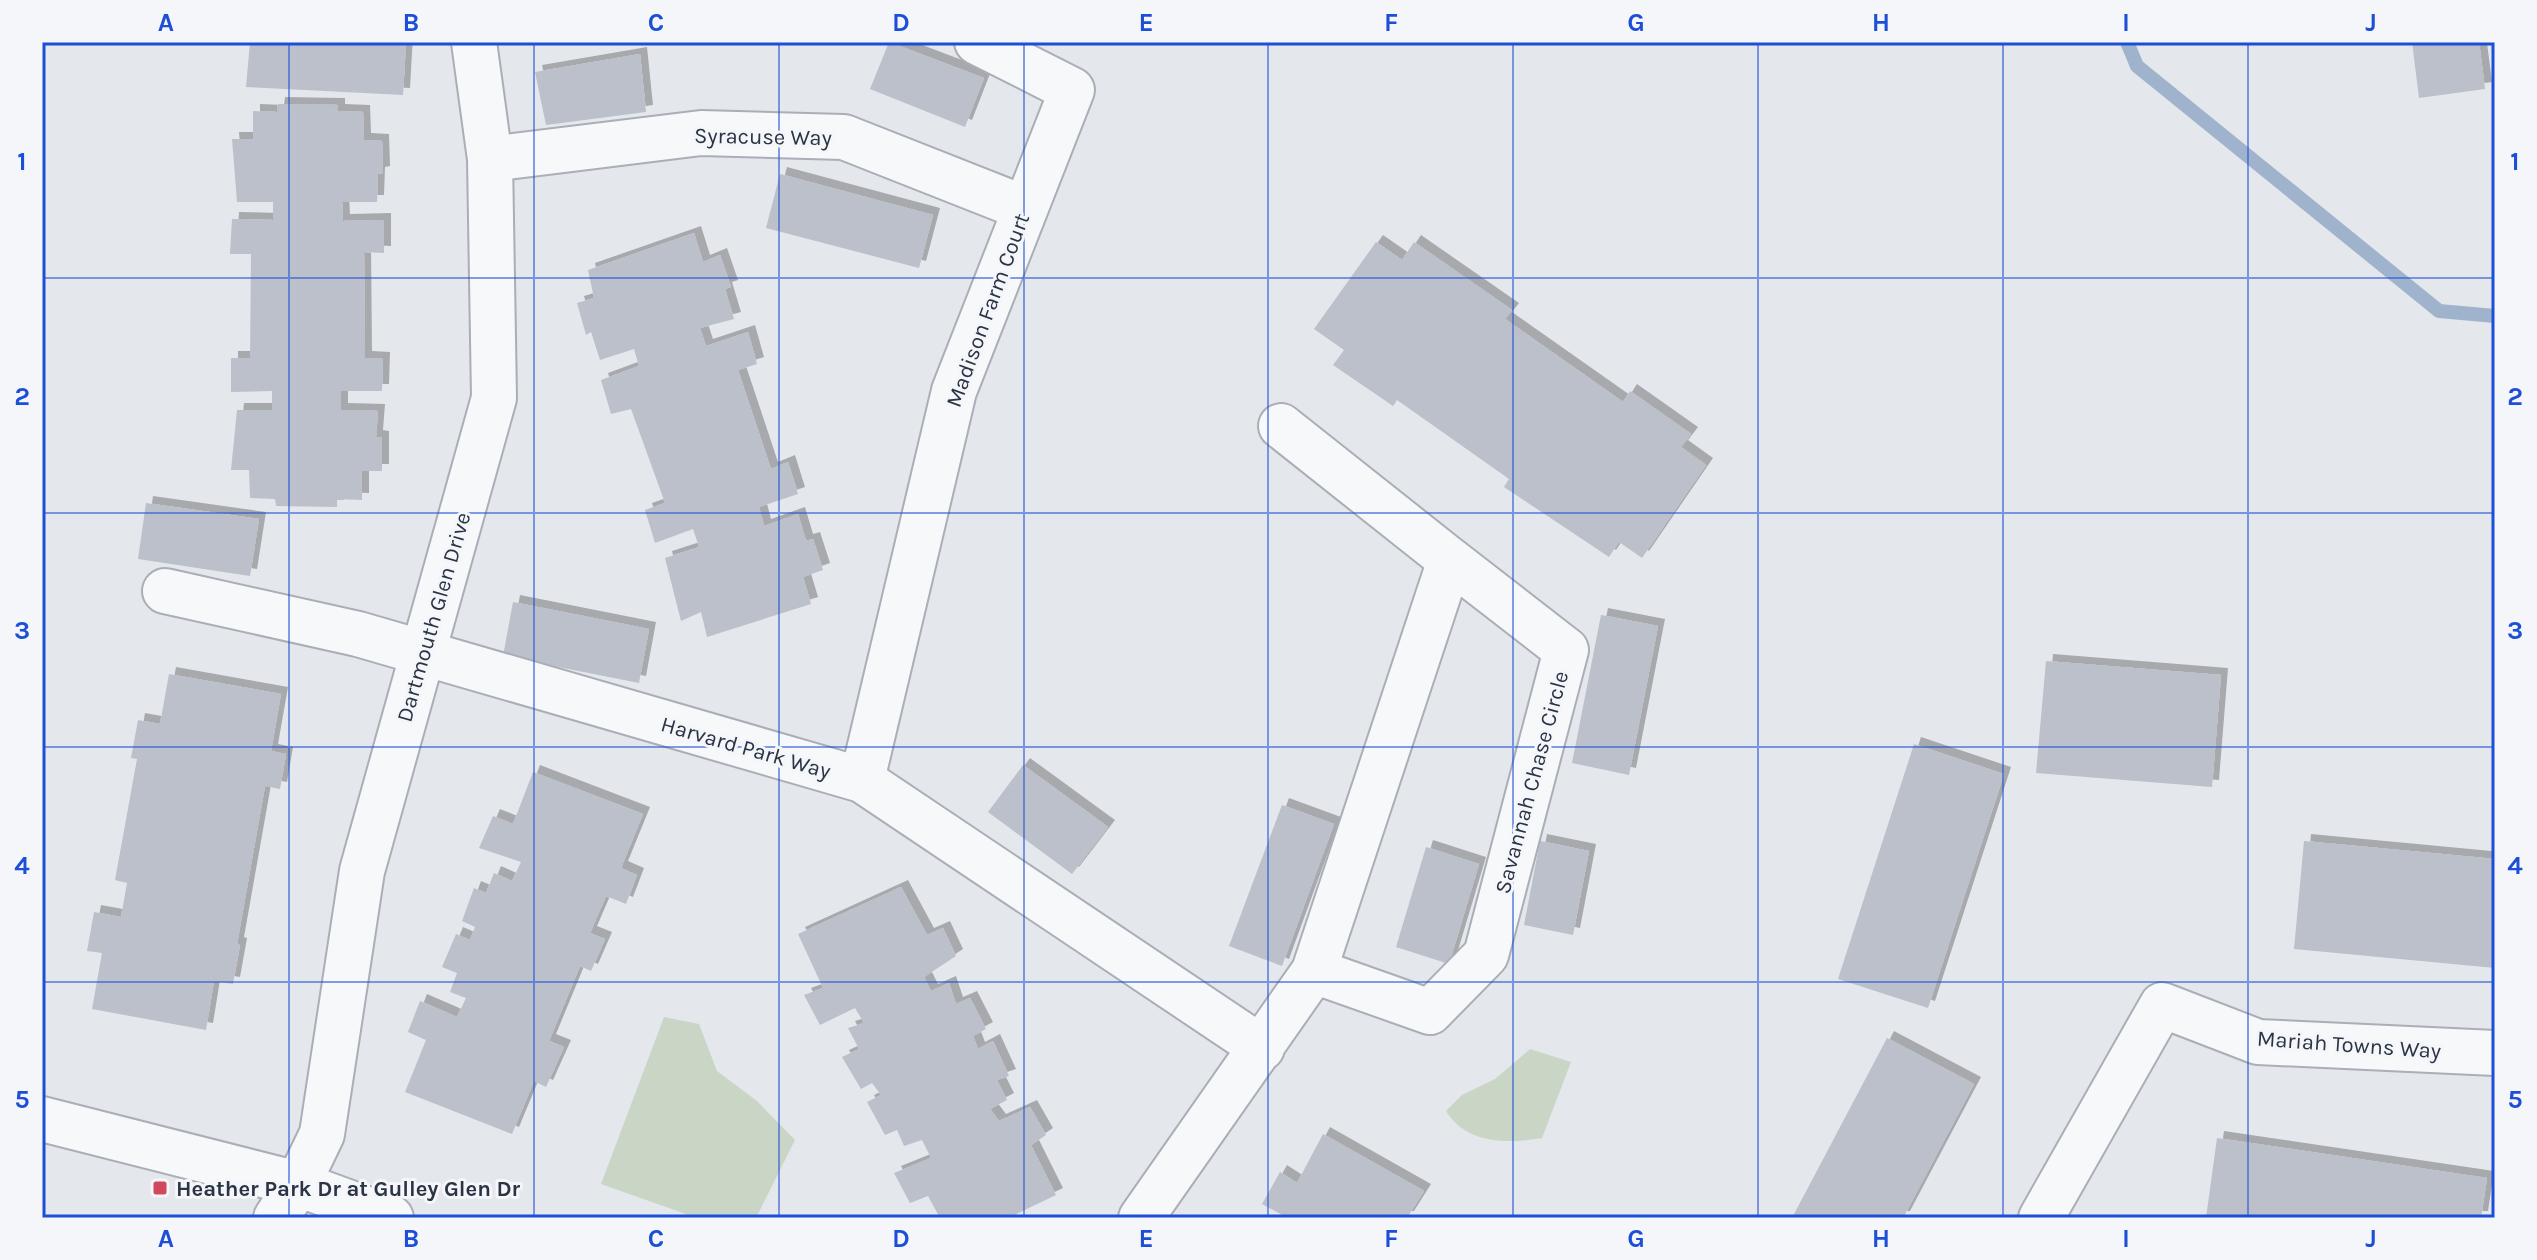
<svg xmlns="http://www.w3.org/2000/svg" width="2537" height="1260" font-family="Karla,sans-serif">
<defs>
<filter id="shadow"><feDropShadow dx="7" dy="-7" stdDeviation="0" flood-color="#0004"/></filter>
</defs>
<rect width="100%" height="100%" fill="#e4e7ec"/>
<path fill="#c9d6c5" d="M664,1017L699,1024L717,1071L757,1101L795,1140L756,1218H697L601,1184Z
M1530,1049L1571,1062L1542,1138C1507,1144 1466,1144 1446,1111L1462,1095L1495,1079Z"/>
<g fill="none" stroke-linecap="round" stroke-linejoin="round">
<path stroke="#9fb4cc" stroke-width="14" d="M2127,42L2137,66L2439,311L2495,316"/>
</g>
<path fill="#bbc0ca" filter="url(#shadow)" d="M250,42H406L403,95L246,87Z
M889,42L984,78L965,127L870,89Z
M2412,42H2479L2485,89L2419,98Z
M640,54L646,112L546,125L535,72Z
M278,104L338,105V111L363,112L364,140L382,141L383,173L378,174L377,202H342L343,221L384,220V253L364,252L365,358L383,359L382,391H341V410L378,411L376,437L382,438V471H362V500L337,499V507L276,506L275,499L250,498L249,470H231L237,410H272V391L231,392V358H250L251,254H230L232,219L273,220V202H237L232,139H253V111L277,112Z
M780,174L933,215L919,268L766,228Z
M694,233L703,262L720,255L731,287L725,289L734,319L700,328L706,346L748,332L757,364L738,370L771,469L788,462L798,494L759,507L764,526L798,514L806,541L813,539L823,570L803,577L811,604L707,637L701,612L681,621L665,558L699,547L693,529L655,543L645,510L665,503L631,409L611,414L601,380L639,366L634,349L600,360L591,332L586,335L577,303L594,298L588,270Z
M1376,242L1402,260L1414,242L1512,310L1505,319L1623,402L1630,391L1691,434L1681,447L1706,465L1642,558L1619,542L1609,557L1504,487L1509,479L1397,400L1393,406L1333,365L1344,350L1314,329Z
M146,503L259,519L250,576L138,559Z
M513,602L649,629L639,683L503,656Z
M1601,615L1658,626L1629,775L1572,763Z
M2046,661L2221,675L2212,787L2036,773Z
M169,674L281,694L271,751L286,754L280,789L265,786L237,944L240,945L233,984L214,981L206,1030L92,1009L102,953L87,951L94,912L121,917L127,883L115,880L137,759L131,758L138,720L160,724Z
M1914,744L2004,774L1928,1008L1838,979Z
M1023,765L1108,827L1072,874L988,812Z
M533,772L643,814L621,868L637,875L626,904L606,896L590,933L605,939L591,971L580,966L549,1041L564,1047L546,1087L534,1081L512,1134L405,1092L426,1040L408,1032L420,1001L457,1017L466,998L450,992L457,973L442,967L456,934L470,940L475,927L462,921L474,888L486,893L494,873L512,881L521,862L479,848L493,816L513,824Z
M1282,805L1334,824L1282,966L1229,946Z
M1540,841L1589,851L1573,935L1524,925Z
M2304,841L2495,859V968L2294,949Z
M1426,847L1479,864L1449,964L1396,947Z
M901,887L927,935L943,928L956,956L924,977L931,991L949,983L956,1004L970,998L986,1029L973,1036L978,1049L993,1041L1009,1076L997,1080L1007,1100L990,1109L999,1121L1030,1107L1046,1135L1031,1145L1056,1195L1008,1218H940L928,1196L910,1203L894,1173L931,1158L922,1140L904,1146L897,1130L885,1135L867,1102L881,1095L872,1083L861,1089L842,1057L859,1049L848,1028L864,1023L855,1008L820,1025L804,995L823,988L798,934Z
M1887,1038L1974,1084L1903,1218H1792Z
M1323,1134L1424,1191L1407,1218H1288L1262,1204L1280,1172L1297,1183Z
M2217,1138L2487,1178L2481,1218H2206Z"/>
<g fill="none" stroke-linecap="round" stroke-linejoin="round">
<g stroke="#a9aeb7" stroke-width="48">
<path id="minor" d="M490,159L701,133L844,137L1024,208
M1281,426L1450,560
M165,591L358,634L862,780L1262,1048
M862,780L954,391L1072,90L977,42
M42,1119L298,1184L391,1218
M276,1218L298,1184L322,1134L362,871L494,398L490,159L474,42
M1141,1218L1314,971L1450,560L1566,650L1486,955L1430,1012L1314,971
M2041,1218L2162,1005L2258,1042L2495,1053"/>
</g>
<use href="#minor" stroke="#f7f8fa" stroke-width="44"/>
</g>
<path fill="none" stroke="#1d4ed8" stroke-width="2" stroke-opacity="0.55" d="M289,42V1218M534,42V1218M779,42V1218M1024,42V1218M1268,42V1218M1513,42V1218M1758,42V1218M2003,42V1218M2248,42V1218M42,278H2495M42,513H2495M42,747H2495M42,982H2495"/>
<rect fill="#d1495b" stroke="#f4f6f9" stroke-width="3" x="152" y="1180" width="16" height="16" rx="4"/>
<g text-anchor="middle" stroke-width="6" stroke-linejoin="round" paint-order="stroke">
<g font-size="22" fill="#2b3445" stroke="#f4f6f9">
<text transform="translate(763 136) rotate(1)" y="8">Syracuse Way</text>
<text transform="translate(987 310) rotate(-70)" y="8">Madison Farm Court</text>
<text transform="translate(433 617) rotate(-74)" y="8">Dartmouth Glen Drive</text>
<text transform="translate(746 747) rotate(16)" y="8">Harvard Park Way</text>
<text transform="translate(1531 782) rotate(-75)" y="8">Savannah Chase Circle</text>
<text transform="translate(2349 1044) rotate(4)" y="8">Mariah Towns Way</text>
</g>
<g font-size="22" font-weight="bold" fill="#2b3445" stroke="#f4f6f9" text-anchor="start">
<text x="176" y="1196">Heather Park Dr at Gulley Glen Dr</text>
</g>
</g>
<rect width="2537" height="1260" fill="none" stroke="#f4f6f9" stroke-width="88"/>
<rect x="44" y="44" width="2449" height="1172" fill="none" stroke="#1d4ed8" stroke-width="3"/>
<g font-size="26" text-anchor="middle" font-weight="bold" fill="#1d4ed8">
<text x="166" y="31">A</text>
<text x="411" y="31">B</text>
<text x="656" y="31">C</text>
<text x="901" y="31">D</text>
<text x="1146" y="31">E</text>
<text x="1391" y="31">F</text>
<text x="1636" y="31">G</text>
<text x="1881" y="31">H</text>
<text x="2126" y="31">I</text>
<text x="2371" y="31">J</text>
<text x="22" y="170">1</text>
<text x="2515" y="170">1</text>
<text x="22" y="405">2</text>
<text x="2515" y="405">2</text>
<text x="22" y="639">3</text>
<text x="2515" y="639">3</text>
<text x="22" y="874">4</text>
<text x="2515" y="874">4</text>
<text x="22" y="1108">5</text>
<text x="2515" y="1108">5</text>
<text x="166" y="1247">A</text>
<text x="411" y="1247">B</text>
<text x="656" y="1247">C</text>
<text x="901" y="1247">D</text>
<text x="1146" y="1247">E</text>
<text x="1391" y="1247">F</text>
<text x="1636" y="1247">G</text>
<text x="1881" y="1247">H</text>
<text x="2126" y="1247">I</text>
<text x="2371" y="1247">J</text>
</g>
</svg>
